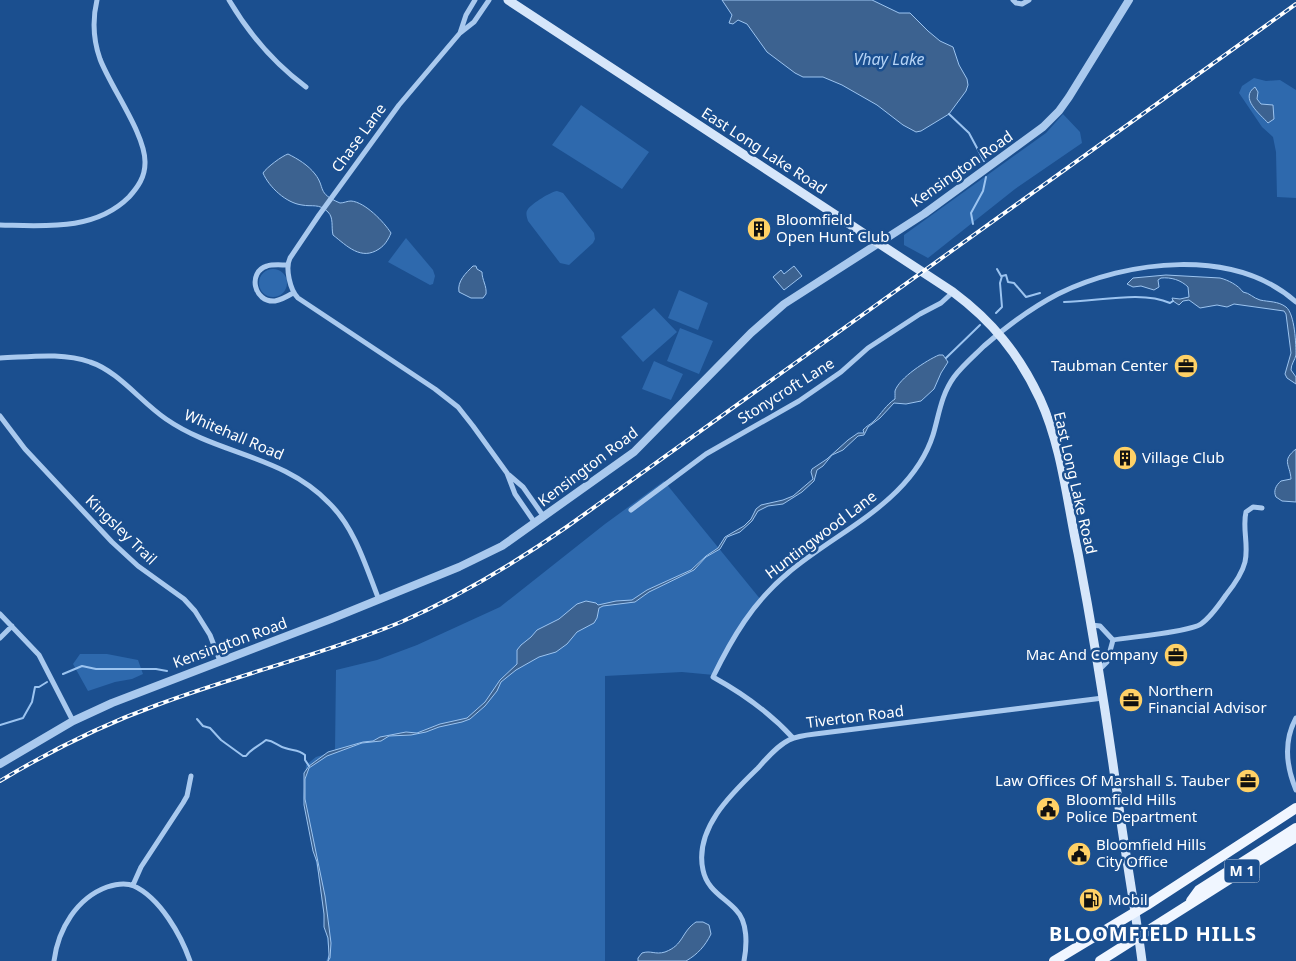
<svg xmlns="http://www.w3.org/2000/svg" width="1296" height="961" font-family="'Noto Sans',sans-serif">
<rect width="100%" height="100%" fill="#1b4f8f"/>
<path fill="#2e69ad" d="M1254,78L1266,81L1280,80L1296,90V198L1277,197L1276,152L1273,137L1262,127L1239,93L1242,86Z
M581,105L649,152L622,189L552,145Z
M1063,114L1080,132L1082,143L1015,189L928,258L904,245V235L1046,133Z
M557,191L563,193L594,233L595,239L593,243L569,265L560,263L528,221C527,217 525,213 528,209C533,203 550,192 557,191Z
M406,238L433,270L435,276L433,284L430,285L388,262Z
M259 283a14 14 0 1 1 28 0a14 14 0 1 1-28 0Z
M679,290L708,303L698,330L668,318Z
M654,308L677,332L643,362L621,337Z
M680,328L713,341L699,374L667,361Z
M654,361L683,374L671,400L642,389Z
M664,481L761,600L749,614L714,675L682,672L605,676V961H326L329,954L318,873L303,798L306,765L316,757L335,751L336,670L377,660L417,645L500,607L605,524Z
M80,654H107L138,660L143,674L132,679L115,682L88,691L73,664Z"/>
<path fill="#3c6290" stroke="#9cc4f0" d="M722,0H872L899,13H910L928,31L940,41L953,47L959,65L967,79L968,85L966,91L949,114L921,131L916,132L903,125L877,105L842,85L823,77H803L795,73L767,52L747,24L738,20L733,24L729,23L732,15Z
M1255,87L1258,92L1257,99L1261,104L1273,105L1274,119L1268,123C1260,114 1239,98 1255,87Z
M288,154C298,159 308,165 315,174C326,188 316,193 340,203C344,203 347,201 351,201C365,202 384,222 391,233C388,240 385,245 379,249C361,261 347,246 333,235C331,227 334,218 328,212C319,203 312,207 302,205C286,203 269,187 263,173C267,167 282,156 288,154Z
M473,266H476L477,269L482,272C482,280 487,286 486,294L483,298H471L459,292C457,281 466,273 473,266Z
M794,266L802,276L784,290L773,277L781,270L784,274Z
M1166,275L1220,278C1228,280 1238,285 1243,292C1250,293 1253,298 1260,300C1269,302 1278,301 1286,307C1295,314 1296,345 1296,355C1295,360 1291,364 1291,370L1296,377V384L1287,378L1285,374L1291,353L1286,314L1284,311L1234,304L1227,307L1217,305L1200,308L1189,300L1183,301L1179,305L1173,301L1172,298L1180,299L1189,297L1188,287C1181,280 1171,277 1161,278L1158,280L1159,287L1154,290L1141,286L1133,287L1127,284L1133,278Z
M939,355H943L948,362L941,373L934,389L921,401L906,404L894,403L880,418L868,427L864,435L858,436L843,450L832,455L823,466L817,470L814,481L802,492L783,504L768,506L758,511L752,521L740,532L727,537L720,549L706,557L694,570L649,592L635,602L603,606L599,608L597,618L594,623L577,632L567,644L556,652L539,657L516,670L501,682L497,691L485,706L470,719L462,722L439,727L426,732L411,735L389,736L381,741L362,743L327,756L309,768L305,779V799L325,896L331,943L330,958L328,961L329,955L328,938L324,927V914L317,862L313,851L304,805V773L309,766L328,752L363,742L373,741L380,737L406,732L417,733L440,724L467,718L485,702L500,680L517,664V650L521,645L531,637L537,630L559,619L577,604L586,601L596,603L598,605L616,601L632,600L647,590L691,570L706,556L718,548L725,537L744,526L751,519L756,509L761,505L783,500L793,496L813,479L811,472L812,469L827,459L848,440L858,433H864L863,430C866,426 870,425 874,421C881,414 886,405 895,399C895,397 895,394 895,391C899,378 927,360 939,355Z
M1296,449V502L1282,501L1276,497C1273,491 1276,485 1281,481L1291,479C1290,464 1281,461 1296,449Z
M696,922H703L709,925L711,934C705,946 698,954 686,961H638V958L642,953C651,950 655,955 665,952C684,945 681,932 696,922Z"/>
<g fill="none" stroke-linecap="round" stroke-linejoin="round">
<path stroke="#9cc4f0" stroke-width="2" d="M949,114L969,133L984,161
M973,224L971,213L983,191L986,177
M997,269L1001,276
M1064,302C1096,302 1141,290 1170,303L1173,301
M996,313L1002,307L1000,283L1002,276L1006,275L1008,282L1014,283L1026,297L1040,293
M946,358L980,325
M63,674L82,666L96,669H156L167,671
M197,719L203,726L210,728L221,740L243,756H246C252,748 259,746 266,740C275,741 277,746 285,748C293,751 298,749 305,755V760L309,766
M0,725L23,718L32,702L35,687H39L47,682"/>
<path stroke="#a9c9ee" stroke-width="5" d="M229,0C249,34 275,64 306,87
M489,0L474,22L460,33L399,105L319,215L290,258C285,268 290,290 298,298L435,389L458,407L473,426L507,473L515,494L535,523
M1013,0L1016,3L1022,4L1029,0
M460,33L466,15L475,0
M0,225C45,226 95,231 129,197C138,187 145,177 145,163C146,135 111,88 100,59C93,39 92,21 97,0
M287,265C281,265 273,264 267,266C247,272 254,303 275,301C281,300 288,296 293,293
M0,358C29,357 62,352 90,362C118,371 141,402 166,419C218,455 283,455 329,503C355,528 366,567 379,600
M0,416L25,449L112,542L138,566L184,599L195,611L210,635L220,661
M509,475L523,487L544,517
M631,510L706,454L799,401L841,372L868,348L920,314L941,303L953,292
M0,614L39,655L73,721
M1091,625L1100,626L1113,640
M0,638L12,626
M1113,640C1130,637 1190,632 1201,624C1211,617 1219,605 1226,595C1234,585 1242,574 1245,562C1249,545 1242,528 1246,512L1253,507L1262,508
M1099,670L1107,662L1113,640
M1296,718C1283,742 1286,766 1296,790
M793,738C771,714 742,693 713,677C732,638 753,602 788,573C822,544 865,523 897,491C913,475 926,457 933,435C939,415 941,395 954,377C963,365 974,356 984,346C1007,326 1031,308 1058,294C1127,260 1234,247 1296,302
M133,885L141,867L183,803L187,796L191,776
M54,961C58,929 77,898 107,887C116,884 125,882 134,886C160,898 181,935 190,961
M744,961C747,945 748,922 736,910C724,897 707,890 703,870C694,829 731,794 758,768C767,758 777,746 789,740C797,736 806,735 815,734L1103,698"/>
<path stroke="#a9c9ee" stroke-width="8" d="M0,764L73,721L112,703L331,619L459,567L502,546L634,452L751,333L784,304L924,214L1043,127L1059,111L1069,97L1129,0"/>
<path stroke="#d6e6fa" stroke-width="9" d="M508,0L953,292C992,321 1019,354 1040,399C1062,447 1067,502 1078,553C1095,642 1109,732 1121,822C1128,869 1136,915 1142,961"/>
<path stroke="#f0f6ff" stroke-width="10" d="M1191,901L1199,890L1296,828
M1054,961L1147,905L1296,808
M1100,961L1296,837"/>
<g stroke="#fff" stroke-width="4">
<path id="rail" d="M0,781C50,751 102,725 157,705C237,675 321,655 401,622C460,596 515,563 568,526L1296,4"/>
</g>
<use href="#rail" stroke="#1b4f8f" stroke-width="2" stroke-dasharray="5.5" stroke-linecap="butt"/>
</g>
<defs>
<g id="building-disc" transform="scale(1.25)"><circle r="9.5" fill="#ffd166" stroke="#1b4f8f"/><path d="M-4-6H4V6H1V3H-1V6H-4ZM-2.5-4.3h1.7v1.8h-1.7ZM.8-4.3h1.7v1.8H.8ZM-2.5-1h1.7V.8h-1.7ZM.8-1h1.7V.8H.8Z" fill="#111"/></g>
<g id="office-disc" transform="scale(1.25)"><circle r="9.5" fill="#ffd166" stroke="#1b4f8f"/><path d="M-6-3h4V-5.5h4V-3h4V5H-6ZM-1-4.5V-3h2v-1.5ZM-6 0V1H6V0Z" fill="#111"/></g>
<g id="civic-disc" transform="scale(1.25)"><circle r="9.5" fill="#ffd166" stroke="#1b4f8f"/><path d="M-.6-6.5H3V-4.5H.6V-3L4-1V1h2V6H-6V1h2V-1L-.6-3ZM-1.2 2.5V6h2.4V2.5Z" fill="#111"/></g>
<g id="fuel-disc" transform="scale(1.25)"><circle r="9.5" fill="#ffd166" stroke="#1b4f8f"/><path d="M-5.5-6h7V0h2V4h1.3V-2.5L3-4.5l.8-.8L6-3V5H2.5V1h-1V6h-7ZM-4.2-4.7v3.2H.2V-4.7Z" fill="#111"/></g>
</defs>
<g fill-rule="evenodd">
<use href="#building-disc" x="759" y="229"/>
<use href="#office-disc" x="1186" y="366"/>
<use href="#building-disc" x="1125" y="458"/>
<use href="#office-disc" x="1176" y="655"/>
<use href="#office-disc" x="1131" y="700"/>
<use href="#office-disc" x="1248" y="781"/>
<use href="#civic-disc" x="1048" y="809"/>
<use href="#civic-disc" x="1079" y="854"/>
<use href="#fuel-disc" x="1091" y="900"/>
</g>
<g text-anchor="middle" stroke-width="5" stroke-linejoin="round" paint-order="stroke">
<rect fill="#1b4f8f" stroke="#bbcadd" stroke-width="1" x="1224.5" y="859.5" width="35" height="23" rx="4"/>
<g font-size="14" font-weight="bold" fill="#fff">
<text x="1242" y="876">M 1</text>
</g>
<g font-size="15" fill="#fff" stroke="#1b4f8f">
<text transform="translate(359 138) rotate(-54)" y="5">Chase Lane</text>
<text transform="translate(764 151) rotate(33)" y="5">East Long Lake Road</text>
<text transform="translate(962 169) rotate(-35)" y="5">Kensington Road</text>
<text transform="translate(786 391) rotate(-32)" y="5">Stonycroft Lane</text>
<text transform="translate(234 435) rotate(23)" y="5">Whitehall Road</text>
<text transform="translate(588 467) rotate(-37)" y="5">Kensington Road</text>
<text transform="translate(1075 483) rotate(77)" y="5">East Long Lake Road</text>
<text transform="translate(121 530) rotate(44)" y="5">Kingsley Trail</text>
<text transform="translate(821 535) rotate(-37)" y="5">Huntingwood Lane</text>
<text transform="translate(230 643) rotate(-20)" y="5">Kensington Road</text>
<text transform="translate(855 717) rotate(-7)" y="5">Tiverton Road</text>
</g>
<g font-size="15" fill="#fff" stroke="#1b4f8f" text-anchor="start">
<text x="776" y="225">Bloomfield<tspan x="776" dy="17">Open Hunt Club</tspan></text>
<text x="1168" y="371" text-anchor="end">Taubman Center</text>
<text x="1142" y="463">Village Club</text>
<text x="1158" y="660" text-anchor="end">Mac And Company</text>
<text x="1148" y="696">Northern<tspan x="1148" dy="17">Financial Advisor</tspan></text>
<text x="1230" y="786" text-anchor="end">Law Offices Of Marshall S. Tauber</text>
<text x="1066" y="805">Bloomfield Hills<tspan x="1066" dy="17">Police Department</tspan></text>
<text x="1096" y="850">Bloomfield Hills<tspan x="1096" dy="17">City Office</tspan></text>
<text x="1108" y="905">Mobil</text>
</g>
<g font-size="16" font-style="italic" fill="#b5d3f5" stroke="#1b4f8f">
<text x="889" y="65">Vhay Lake</text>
</g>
<g font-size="20" font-weight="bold" letter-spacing="1" fill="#fff" stroke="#1b4f8f">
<text x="1153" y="941">BLOOMFIELD HILLS</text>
</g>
</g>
</svg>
